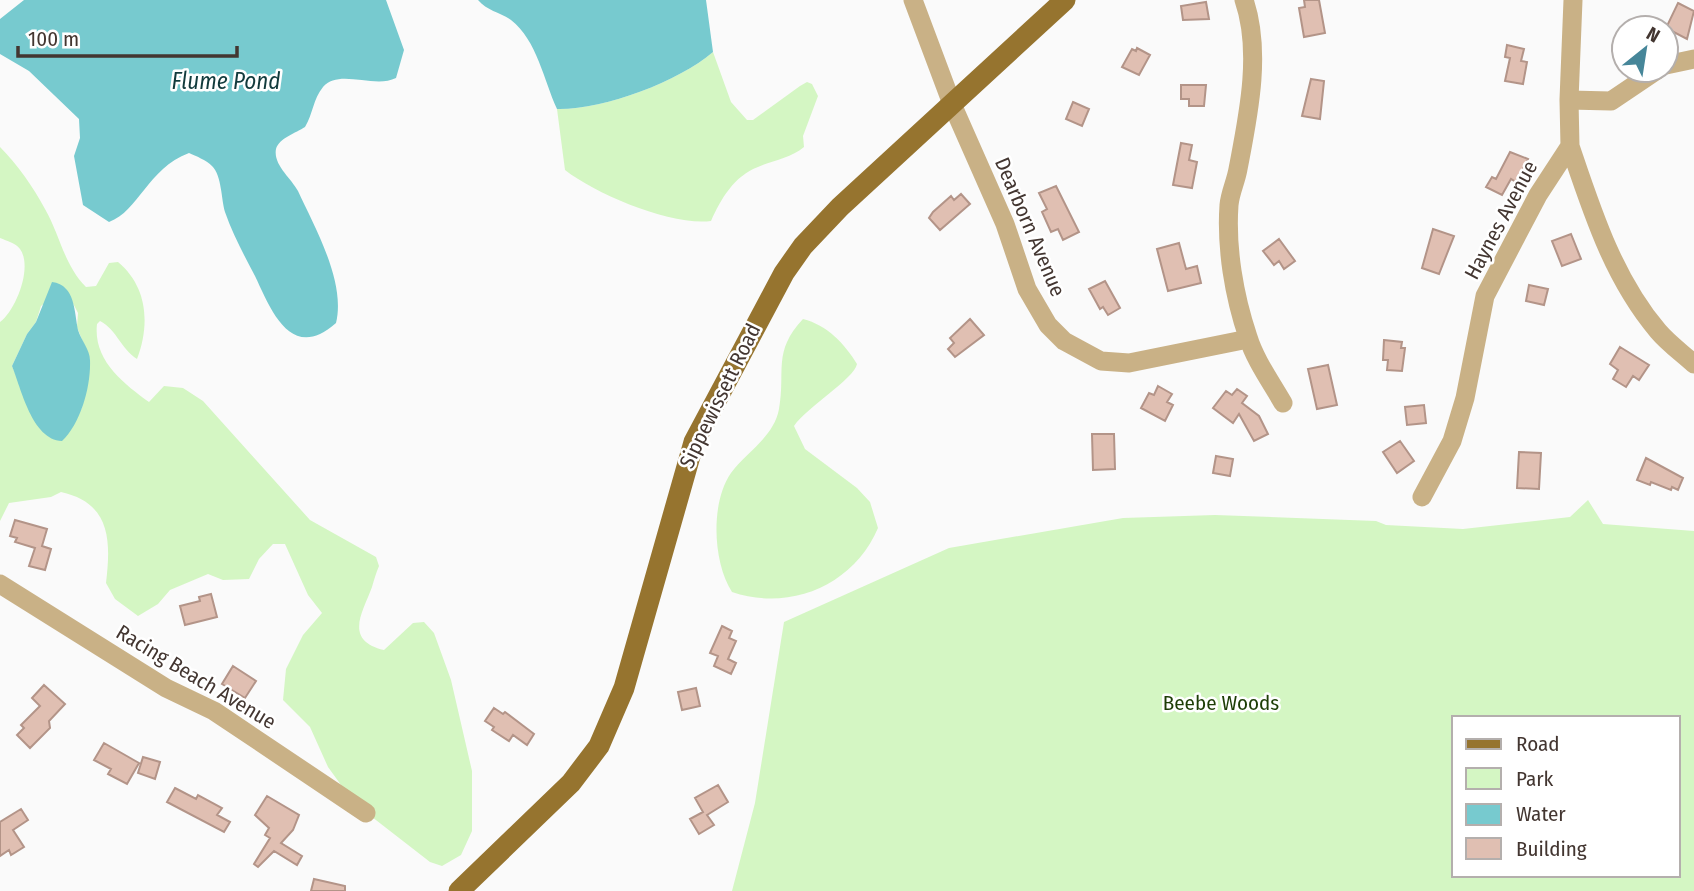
<svg xmlns="http://www.w3.org/2000/svg" width="1694" height="891" font-family="'Fira Sans Condensed',sans-serif">
<rect width="100%" height="100%" fill="#fafafa"/>
<path fill="#d4f6c3" fill-rule="evenodd" d="M713,52L731,102L747,120H753L800,86L807,82L812,84L818,96L803,136L804,147C791,158 774,160 758,167C734,176 721,199 711,221C672,226 597,195 565,170L557,109C603,110 678,82 713,52Z
M0,147C18,165 33,187 45,209C60,235 64,265 86,287L96,286L109,263L118,262C148,287 150,325 137,359C121,349 117,330 100,321L97,324C93,360 123,383 149,402L164,386L183,388L203,401L310,520L376,557L379,566C376,573 374,580 372,587C363,612 343,640 384,650L413,623L424,622L434,633L451,680L472,771V831L461,855L442,866L430,862L354,803L328,767L310,727L283,700L286,669L303,635L322,613L308,595L285,544H273L259,559L249,579L223,580L208,574L170,590L158,604L138,616L115,599L106,583C111,541 111,503 61,492L51,497L9,503L0,521V322C16,310 33,267 20,249C16,243 7,241 0,238ZM65,288L78,313L77,327L90,360L82,408L76,418L37,424L12,366L27,334L36,322L41,306Z
M803,319C827,325 845,344 857,364C854,379 807,407 794,426L805,449L857,488L870,502L878,528C854,585 790,612 732,592C713,563 710,503 731,473C746,452 774,437 779,409C786,371 772,352 803,319Z
M1588,500L1603,524L1694,531V891H732L755,803L784,622L949,548L1123,518L1215,515L1376,521L1386,525L1463,529L1570,517ZM1454,718H1678V875H1454Z"/>
<path fill="#77cacf" d="M24,0H386L404,50L396,78C374,89 339,68 323,87C313,99 313,114 305,127C296,133 279,138 276,149C273,165 291,178 298,191C315,228 346,282 336,323C291,363 271,310 255,276C244,255 233,235 225,212C221,199 222,176 212,166C206,160 196,156 189,153C147,169 139,211 109,222L83,205L74,156L80,138L79,119L29,71L0,54V19Z
M478,0H706L713,52C678,82 603,110 557,109C544,81 537,40 511,20C500,12 487,11 478,0Z
M52,282C76,285 74,313 78,330C81,340 90,350 90,360C91,386 81,423 62,441C32,440 21,388 12,366L27,334L36,322Z"/>
<path fill="#e0bfb2" stroke="#b39488" stroke-width="2" d="M1304,0H1319L1325,33L1304,37L1299,8L1305,7Z
M1206,2L1209,19L1183,20L1181,6Z
M1678,3L1694,11L1687,39L1666,28Z
M1507,45L1524,49L1521,61L1527,62L1523,84L1505,81L1510,58L1505,57Z
M1137,48L1150,55L1139,75L1122,67L1132,49L1136,51Z
M1311,79L1324,81L1320,119L1302,116Z
M1181,85H1206L1204,106H1189V99H1181Z
M1073,102L1089,109L1082,126L1066,119Z
M1181,143L1192,145L1189,160L1197,162L1192,188L1173,185Z
M1510,152L1528,159L1516,182L1511,179L1502,195L1486,187L1492,177L1496,179Z
M1056,186L1079,232L1063,240L1058,229L1051,232L1042,212L1047,209L1039,193Z
M961,194L970,204L940,230L929,218L933,212L951,196L954,200Z
M1433,229L1454,236L1439,274L1422,268Z
M1571,234L1581,259L1562,266L1552,241Z
M1279,239L1295,261L1284,269L1279,261L1274,265L1263,251Z
M1179,243L1186,269L1197,266L1201,283L1168,291L1157,249Z
M1105,281L1120,308L1108,315L1103,307L1100,309L1089,289Z
M1529,285L1548,289L1544,305L1526,301Z
M970,319L984,335L955,357L948,349L954,343L950,338Z
M1384,340L1402,342L1401,348H1405L1402,371L1387,370L1388,360H1383Z
M1620,347L1649,365L1639,380L1633,376L1626,387L1613,379L1618,370L1610,364Z
M1328,365L1337,405L1317,409L1308,369Z
M1158,386L1172,394L1167,402L1173,405L1165,421L1141,408L1149,393L1154,395Z
M1237,389L1247,396L1242,403L1259,416L1268,434L1254,441L1239,414L1233,423L1213,408L1226,391L1232,395Z
M1424,405L1426,423L1407,425L1405,407Z
M1092,434H1114L1115,469L1093,470Z
M1400,441L1414,461L1397,473L1383,452Z
M1519,452L1541,453L1539,489L1517,488Z
M1216,456L1233,459L1230,476L1213,473Z
M1646,458L1683,478L1678,490L1672,487L1671,490L1651,482L1650,485L1637,480Z
M15,520L47,529L42,546L51,549L45,570L29,566L35,548L15,542L17,538L10,536Z
M211,594L217,617L185,625L180,606L200,601L199,597Z
M722,626L732,631L729,638L736,641L728,659L736,663L731,674L714,666L718,656L710,653Z
M233,666L256,681L245,698L222,684Z
M44,685L65,704L49,721L50,728L30,748L17,735L24,728L21,725L40,706L32,698Z
M696,688L700,706L682,710L678,692Z
M494,708L503,714L505,712L534,734L527,745L513,735L509,741L492,730L494,727L485,721Z
M104,743L139,763L127,784L108,774L111,769L94,760Z
M143,757L160,762L155,779L138,773Z
M718,785L728,802L707,815L714,825L699,834L690,819L703,812L695,798Z
M175,788L196,799L198,795L222,808L217,815L230,822L224,832L167,802Z
M267,796L299,815L293,830L281,843L302,856L297,865L274,851L258,867L254,864L270,838L265,835L269,828L255,815Z
M21,809L28,820L13,830L24,847L11,855L9,850L0,856V822Z
M314,879L345,886V891H311Z"/>
<g fill="none" stroke-linecap="round" stroke-linejoin="round">
<path stroke="#c9b186" stroke-width="19" d="M913,0L952,104L1005,224L1027,289L1048,325L1064,341L1101,361L1129,363L1248,339
M1244,0C1262,52 1248,117 1238,169C1236,181 1230,193 1229,205C1226,248 1234,296 1248,337C1255,360 1271,382 1283,403
M1666,65L1694,59
M1569,100L1611,101L1657,70
M1570,146C1592,211 1613,278 1658,331C1668,343 1682,353 1694,364
M1422,497L1452,441L1465,398L1485,296L1538,195L1570,146L1569,100L1573,0
M0,584L166,688L214,711L366,813"/>
<path stroke="#96742f" stroke-width="21" d="M459,891L571,783L599,746L624,688L694,442L784,273L803,246L840,207L1065,0"/>
</g>
<g text-anchor="middle" stroke-width="5" stroke-linejoin="round" paint-order="stroke">
<g font-size="21" fill="#433631" stroke="#fff">
<text transform="translate(1501 220) rotate(-62)" y="7">Haynes Avenue</text>
<text transform="translate(1030 227) rotate(67)" y="7">Dearborn Avenue</text>
<text transform="translate(720 396) rotate(-64)" y="7">Sippewissett Road</text>
<text transform="translate(196 677) rotate(31)" y="7">Racing Beach Avenue</text>
</g>
<g font-size="21" fill="#1d3d06" stroke="#fff">
<text x="1221" y="710">Beebe Woods</text>
</g>
<g font-size="23" font-style="italic" fill="#123b3d" stroke="#fff">
<text x="226" y="89">Flume Pond</text>
</g>
</g>
<rect x="1452" y="716" width="228" height="161" fill="#ffffff" stroke="#b4afad" stroke-width="2"/>
<rect x="1466" y="739" width="35" height="10" fill="#96742f" stroke="#b4afad" stroke-width="2"/>
<text x="1516" y="751" font-size="21" fill="#433631">Road</text>
<rect x="1466" y="768" width="35" height="21" fill="#d4f6c3" stroke="#b4afad" stroke-width="2"/>
<text x="1516" y="786" font-size="21" fill="#433631">Park</text>
<rect x="1466" y="804" width="35" height="21" fill="#77cacf" stroke="#b4afad" stroke-width="2"/>
<text x="1516" y="821" font-size="21" fill="#433631">Water</text>
<rect x="1466" y="838" width="35" height="21" fill="#e0bfb2" stroke="#b4afad" stroke-width="2"/>
<text x="1516" y="856" font-size="21" fill="#433631">Building</text>
<g transform="translate(1645 49) rotate(30)"><circle r="33" fill="#ffffff" stroke="#b4afad" stroke-width="2"/>
<path d="M0-5L12 26L0 18L-12 26Z" fill="#468699"/>
<text y="-10" font-size="19" font-weight="bold" text-anchor="middle" fill="#433631">N</text>
</g>
<path d="M18 46v10h219v-10" fill="none" stroke="#433631" stroke-width="3.5"/>
<text x="28" y="46" font-size="21" fill="#433631" stroke="#ffffff" stroke-width="5" paint-order="stroke">100 m</text>
</svg>
